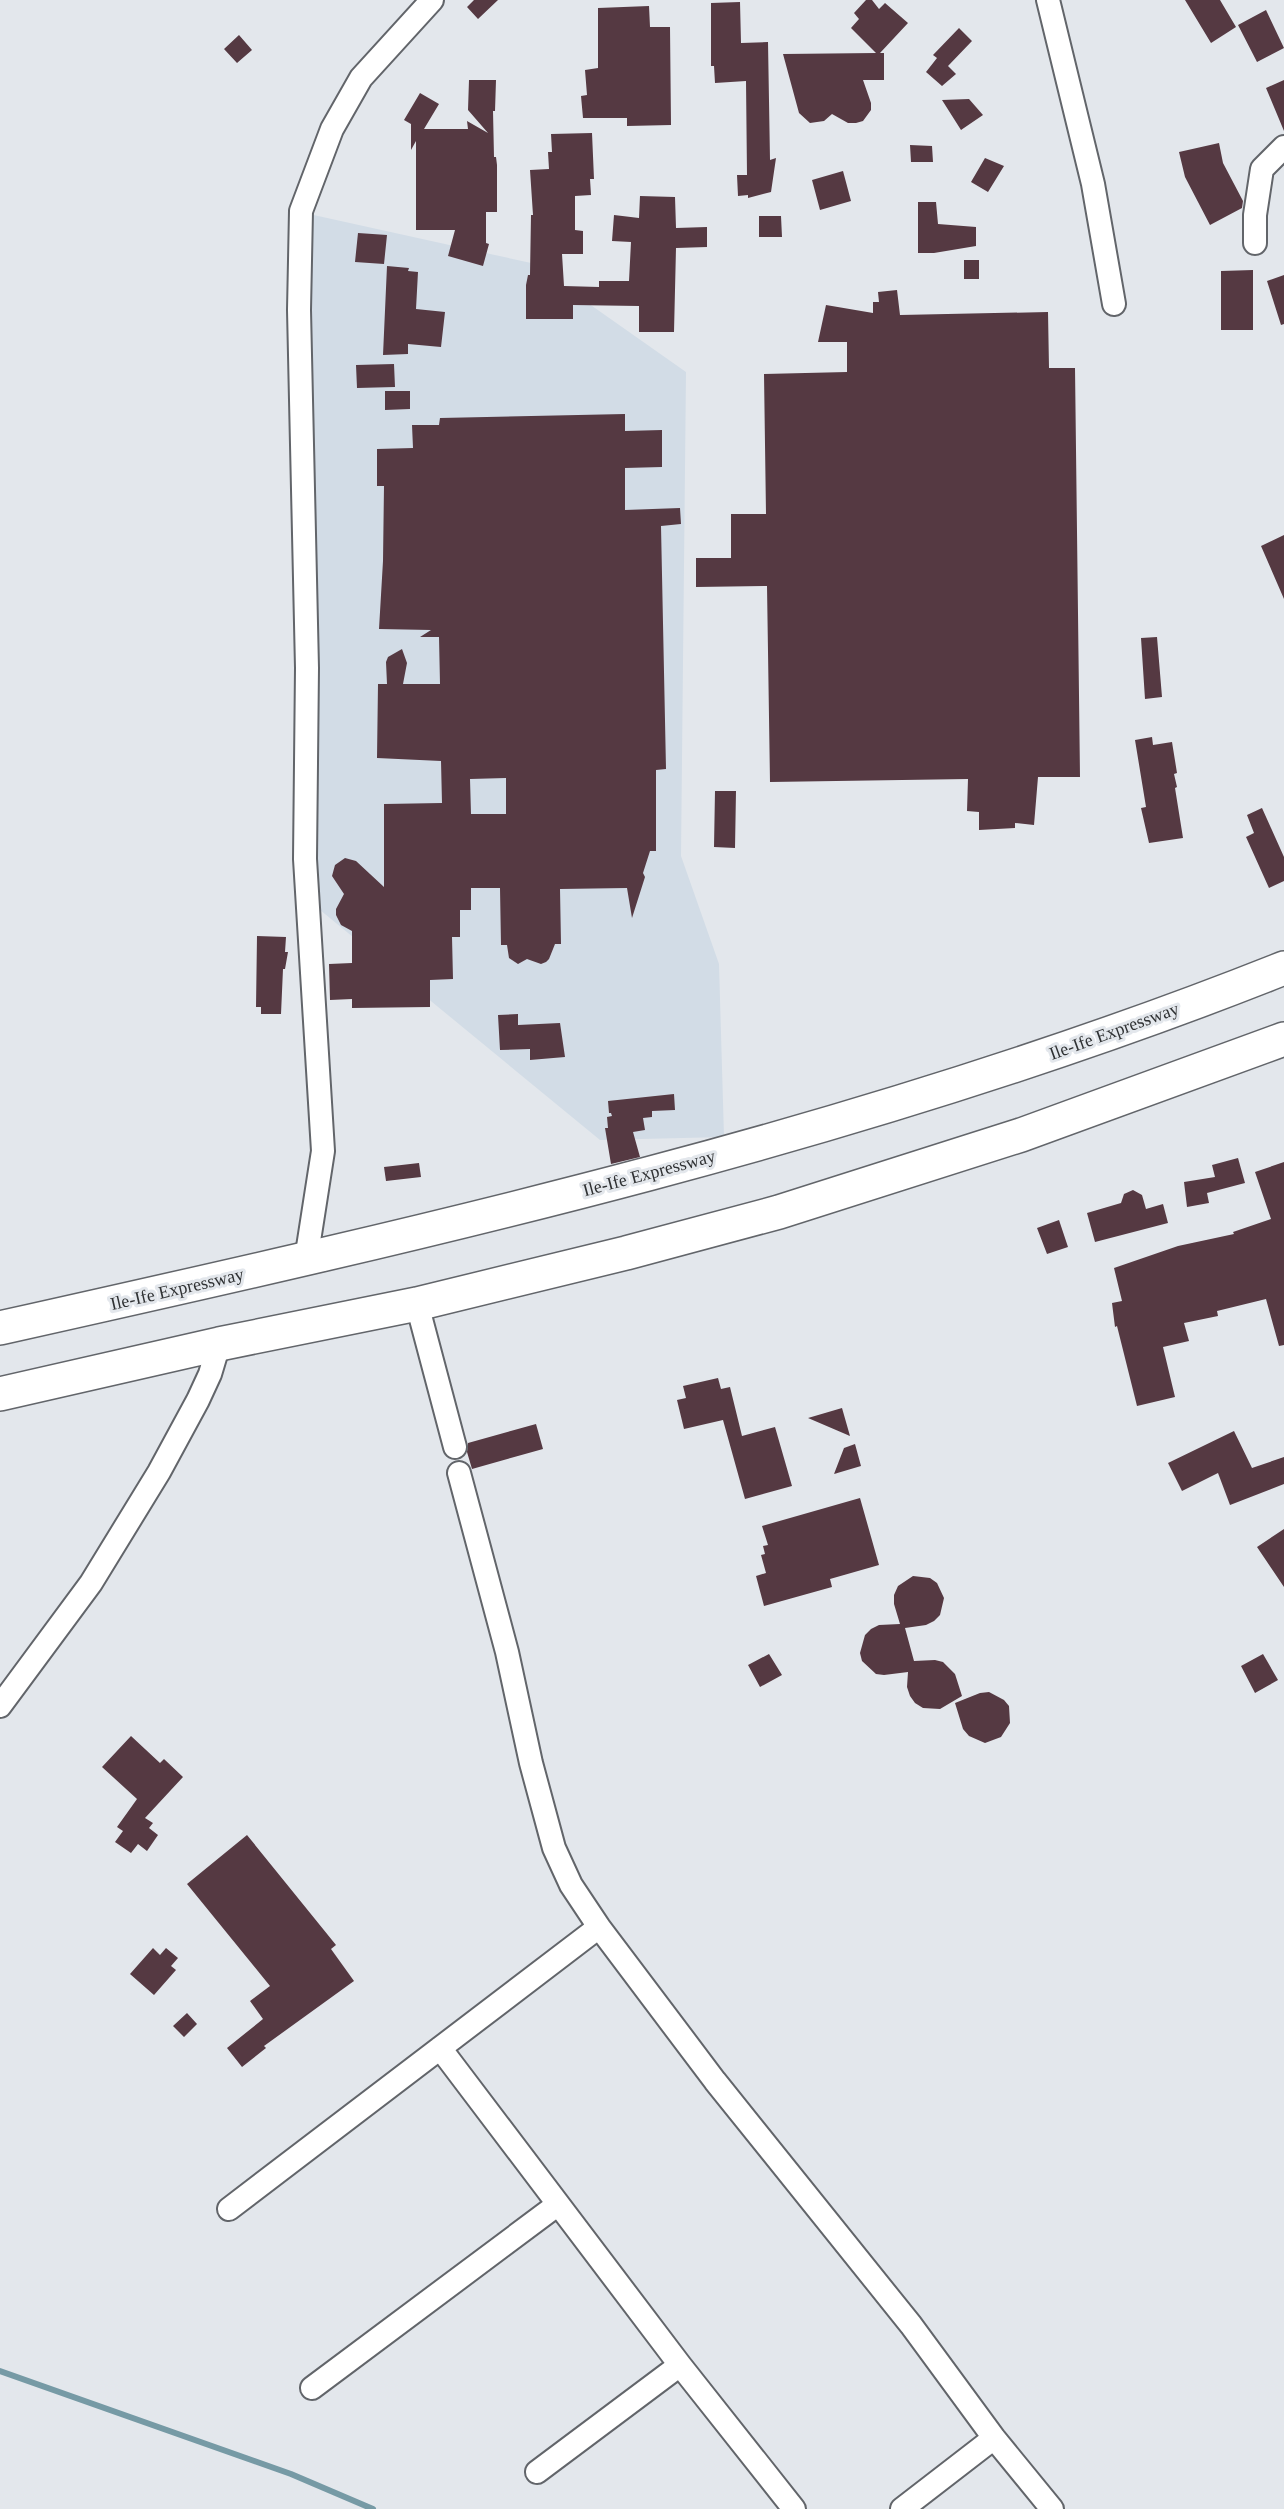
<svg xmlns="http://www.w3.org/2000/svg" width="1284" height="2509" font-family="'Times New Roman',serif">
<rect width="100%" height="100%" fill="#e3e7ec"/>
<path fill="#d2dce6" d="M309,214L531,263L686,372L681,856L719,964L724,1137L600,1140L297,891Z"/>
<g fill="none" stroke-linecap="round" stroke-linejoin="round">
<path stroke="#769aa5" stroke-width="6" d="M0,2371L291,2474L373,2509"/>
</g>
<path fill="#553942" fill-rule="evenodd" d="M474,0H498L478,19L467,7Z
M866,0H872L879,9L885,3L908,23L880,53H884V80H863L871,103V110L863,121L856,123H848L832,114L824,121L810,123L799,113L783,54L876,53L851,28L859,19L854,13Z
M1185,0H1220L1236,27L1211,43Z
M740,2L741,43L768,42L770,160L776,158L771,192L748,198V195L738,196L737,175H747L746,81L715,83L714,66H711V3Z
M649,6L650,27H670L671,125L627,126V118H583L581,96L587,95L585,70L598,68V8Z
M1266,10L1284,48L1257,62L1238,25Z
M959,28L972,41L948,66L956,74L942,86L926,72L937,58L933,55Z
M239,35L252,50L237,63L224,49Z
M469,80H496L495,111H493L494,157H496L497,165V212H486V243L489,244L483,266L448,256L455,230H416V141L411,150V124L404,120L420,93L439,104L424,129H468L467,121L488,133L468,110Z
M1284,80V131L1266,88Z
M969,99L983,115L961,130L942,100Z
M592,133L594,179H590L591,195L575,196V230L583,231V254H562L564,286L599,287V281H629L631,242L612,241L614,215L639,218L640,196L675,197L676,228L707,227V247L676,248L674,332H639V306L573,305V319H526V285L528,275H530L531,215H533L530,170L549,169L548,152H552L551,134Z
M1219,143L1223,163L1243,201L1242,208L1210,225L1185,177L1179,152Z
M910,145L932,146L933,162H911Z
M985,158L1004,166L988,192L971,182Z
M843,171L851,201L820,210L812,180Z
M918,202H936L938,224L976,227V246L934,253H918Z
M759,216H781L782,237H759Z
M358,233L387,235L384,264L355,262Z
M964,260H979V279H964Z
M387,266L409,268L408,271L418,272L416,309L445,312L441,347L408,344V354L383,355Z
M1253,270V330H1221V271Z
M1284,275V324L1281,325L1267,281Z
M897,290L900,315L1048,312L1049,368H1075L1080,777H1038L1034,825L1015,823V828L979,830V812L967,811L968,779L770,782L767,586L696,587V558H731V514H766L764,374L847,372V342H818L826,305L873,313V302H879L878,292Z
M394,364L395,387L357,388L356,365Z
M385,391H410V409L385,410Z
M625,414V431L662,430V467L625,468V510L680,508L681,524L661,526L666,769L656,770V851H650L643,873L645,877L632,918L627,888L560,889L561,944H555L549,959L546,962L541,964L527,959L518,964L509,958L507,945H501L500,888H471V910H460V937H452L453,979L430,980V1007L352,1008V999L330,1000L329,964L352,963V931L341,925L336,915V909L344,894L332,876L335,865L345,858L356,861L384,887V804L442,803L441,761L377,758L378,684H387L386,662L388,657L402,649L407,663L403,684H440L439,637H420L431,630L379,629L383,561L384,486H377V449L413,448L412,425H439L440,418ZM506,778V814H471L470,779Z
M1284,535V599L1261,546Z
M1157,637L1162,697L1145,699L1141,638Z
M1152,737L1153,745L1172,742L1177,773L1174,774L1177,787L1175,788L1183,838L1149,843L1141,808L1146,807L1135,740Z
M715,791H736L735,848L714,847Z
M1262,808L1284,857V881L1269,888L1246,837L1254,833L1247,815Z
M257,936L286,937L285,952H288L285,969H283L281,1014H261V1007H256Z
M518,1014V1025L560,1023L565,1057L530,1060V1049L500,1050L498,1015Z
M674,1094L675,1110L652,1111V1117L643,1118L645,1130L633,1132L640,1157L611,1164L605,1128H608L607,1117L612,1116L611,1113H609L608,1101Z
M1238,1158L1245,1183L1207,1193L1209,1203L1187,1207L1184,1182L1215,1177L1212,1165Z
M1284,1162V1345L1279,1346L1266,1299L1217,1311L1218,1316L1184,1323L1189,1341L1163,1347L1175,1397L1137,1406L1117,1326L1115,1327L1112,1303L1122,1301L1114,1268L1178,1246L1234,1234L1233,1232L1271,1219L1255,1172Z
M419,1163L421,1177L386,1181L384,1167Z
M1133,1190L1142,1195L1146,1209L1163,1204L1168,1223L1095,1242L1087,1213L1121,1203L1124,1194Z
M1059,1220L1068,1247L1047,1254L1037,1228Z
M718,1378L721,1389L730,1387L742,1436L775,1427L792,1486L745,1499L723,1420L684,1429L677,1400L686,1398L683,1386Z
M842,1408L850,1436L808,1418Z
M536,1424L543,1449L472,1469L467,1452L468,1443Z
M1234,1431L1252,1468L1284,1457V1484L1230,1505L1218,1473L1182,1491L1168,1463Z
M855,1444L861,1466L834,1474L844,1448Z
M860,1498L879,1565L830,1579L832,1587L764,1606L756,1576L766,1573L761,1555L765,1554L763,1546L768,1545L762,1526Z
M1284,1529V1587L1257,1547Z
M913,1576L930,1578L937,1583L944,1598L940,1615L934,1621L926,1625L905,1628L914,1661L935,1660L943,1662L955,1674L962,1696L940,1709L923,1708L915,1703L910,1696L907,1687L908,1672L884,1675L876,1674L862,1661L860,1653L865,1635L871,1629L879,1625L900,1624L894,1604V1595L898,1586Z
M769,1654L782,1675L760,1687L748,1665Z
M1263,1654L1278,1680L1255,1693L1241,1666Z
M989,1692L1004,1700L1009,1706L1010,1723L1001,1737L985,1743L969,1736L963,1729L955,1703L980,1693Z
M131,1736L160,1763L164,1759L183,1777L145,1818L153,1823L149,1828L158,1835L147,1851L138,1844L131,1853L115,1842L123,1831L117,1827L137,1799L102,1767Z
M247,1835L336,1945L331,1949L354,1981L264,2046L266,2048L242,2067L227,2048L263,2019L250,2001L270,1986L187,1884Z
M153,1948L160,1955L166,1948L178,1958L171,1966L176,1970L154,1995L130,1974Z
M187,2013L197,2024L184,2037L173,2026Z"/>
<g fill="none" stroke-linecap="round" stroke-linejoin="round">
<g stroke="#62656a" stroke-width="26">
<path id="street" d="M1048,0L1093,184L1114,304
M1255,243V215L1262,169L1284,147
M306,1260L323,1151L305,859L307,668L299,310L301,211L332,129L361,78L432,0
M417,1304L455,1447
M459,1473L507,1652L531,1763L554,1848L571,1885L599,1927L715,2081L911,2325L994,2438L1052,2509
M0,1706L91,1583L159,1472L198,1400L210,1374L219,1344
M440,2048L680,2365L794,2509
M229,2209L599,1927
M312,2388L557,2205
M537,2472L680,2365
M902,2509L994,2438"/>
</g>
<g stroke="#62656a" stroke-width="36">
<path id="highway" d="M0,1328C434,1231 870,1133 1284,968
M0,1394L219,1344L417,1304L626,1253L779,1212L1021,1135L1284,1039"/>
</g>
<use href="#street" stroke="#fff" stroke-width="22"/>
<use href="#highway" stroke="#fff" stroke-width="33"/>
</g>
<g text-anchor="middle" stroke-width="6" stroke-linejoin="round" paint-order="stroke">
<g font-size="18" fill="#2f3133" stroke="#e3e7ec">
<text transform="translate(1114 1031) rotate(-20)" y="6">Ile-Ife Expressway</text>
<text transform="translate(649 1173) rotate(-15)" y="6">Ile-Ife Expressway</text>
<text transform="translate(177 1289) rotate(-13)" y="6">Ile-Ife Expressway</text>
</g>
</g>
</svg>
